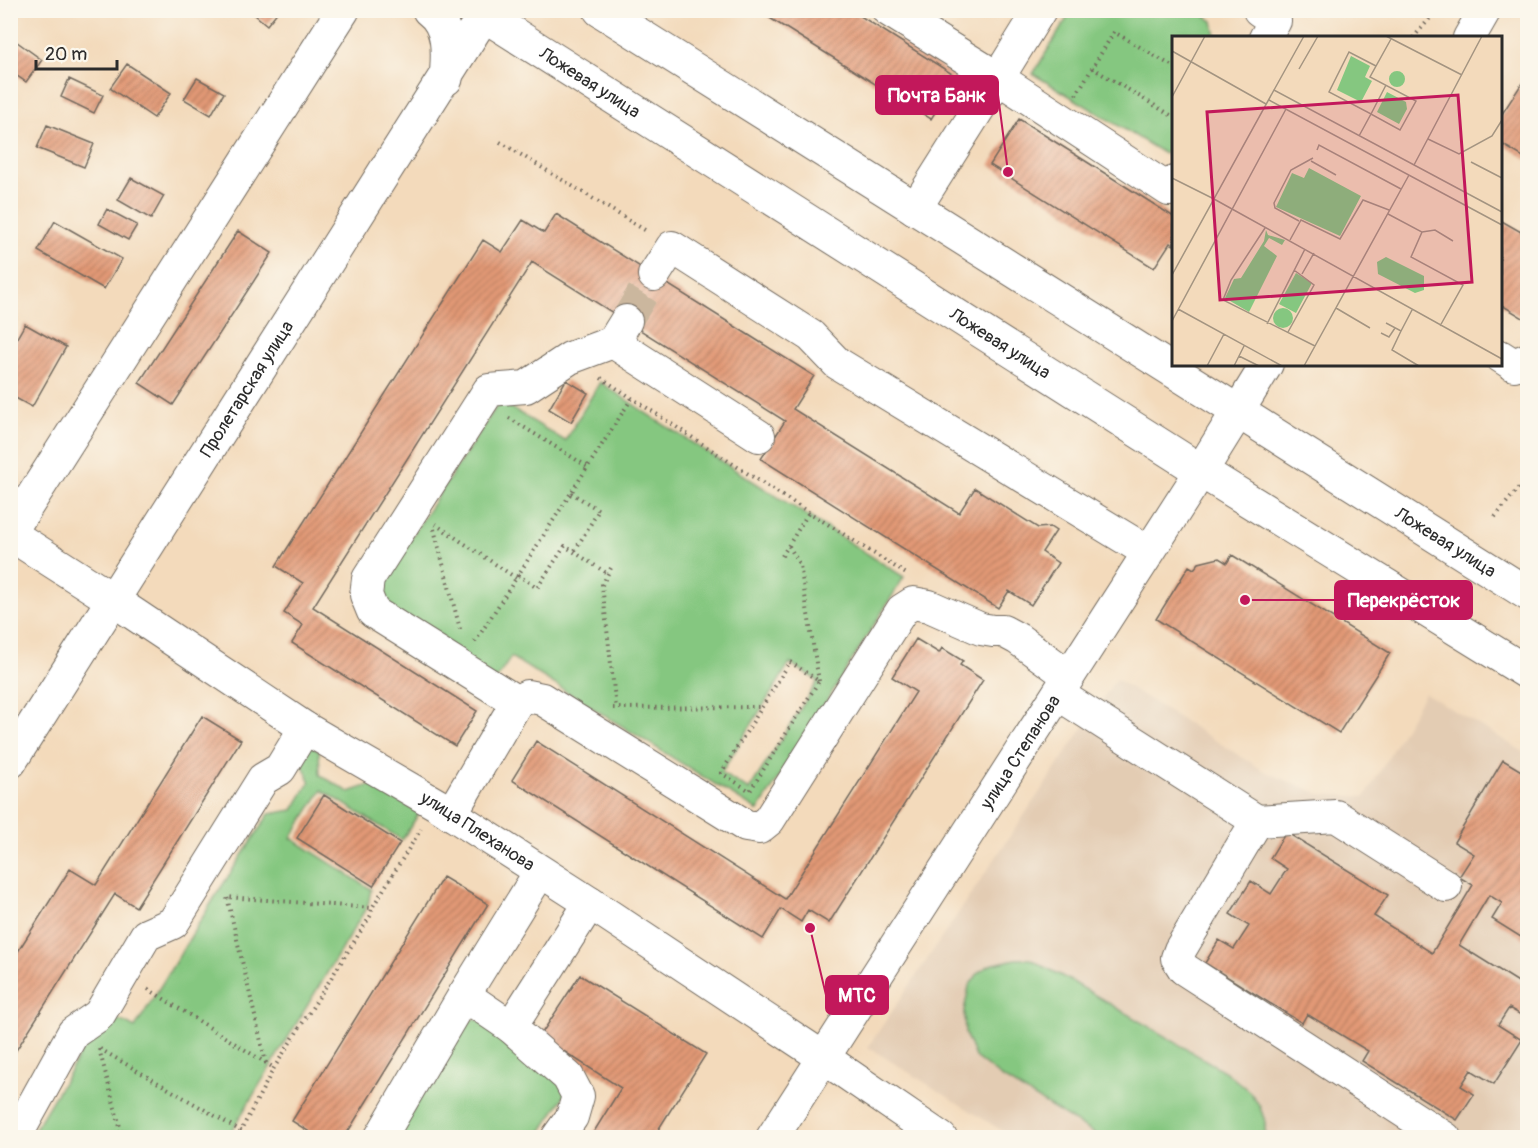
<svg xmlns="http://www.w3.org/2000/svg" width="1538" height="1148" font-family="Pangolin,sans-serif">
<defs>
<pattern id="building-hatch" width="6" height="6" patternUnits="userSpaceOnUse" patternTransform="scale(1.5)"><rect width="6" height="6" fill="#e29976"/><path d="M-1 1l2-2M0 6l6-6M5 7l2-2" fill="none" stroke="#b77d61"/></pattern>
</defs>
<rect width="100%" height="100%" fill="#fbf7ec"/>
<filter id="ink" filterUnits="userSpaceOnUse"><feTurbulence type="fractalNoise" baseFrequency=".0167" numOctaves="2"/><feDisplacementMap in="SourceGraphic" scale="12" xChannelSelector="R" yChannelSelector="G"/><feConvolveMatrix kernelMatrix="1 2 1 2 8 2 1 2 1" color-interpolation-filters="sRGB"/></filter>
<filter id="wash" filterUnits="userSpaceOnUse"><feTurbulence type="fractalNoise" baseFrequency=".008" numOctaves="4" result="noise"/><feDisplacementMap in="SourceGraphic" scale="24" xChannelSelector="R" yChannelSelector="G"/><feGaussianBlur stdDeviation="1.35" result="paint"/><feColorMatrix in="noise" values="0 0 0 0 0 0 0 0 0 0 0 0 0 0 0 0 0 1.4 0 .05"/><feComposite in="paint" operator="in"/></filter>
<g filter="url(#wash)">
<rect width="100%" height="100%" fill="#f3dabb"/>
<path fill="#e3ccb3" d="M1116,679L1266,772L1320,794L1365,797L1425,693L1527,754V1137H1012L868,1047Z"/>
<path fill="#85c780" stroke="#587956" stroke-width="1.5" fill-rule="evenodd" d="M1072,10L1197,11L1213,21L1216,37L1174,38L1173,141L1165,154L1033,74Z
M600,382L658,421L904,577L758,811L511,657L496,680L378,606L376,591L500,401L565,441ZM790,663L818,681L749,790L721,773Z
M310,745L319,750L320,775L349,792L376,783L420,812L402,840L322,790L291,838L371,889L368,905L228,1137L34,1138L35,1129L95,1029C113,1014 116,1018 135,1028L218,892L269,814L293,810L310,781L301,761Z
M1016,959H1030L1071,981L1226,1072L1250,1092L1259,1105L1265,1121V1137H1100L1001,1077L975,1057L965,1033L964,1011L969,986L979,972L990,965Z
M472,1019L482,1020L568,1090L538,1137L395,1138L464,1026Z"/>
<g id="blocks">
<path fill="url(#building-hatch)" d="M249,10H279L267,25Z
M757,10H851L957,77L931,119Z
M13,39L42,60L26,82L10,71V43Z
M127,64L171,93L154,118L110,88Z
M1528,74V160L1500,143V117Z
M197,78L224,93L211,115L184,99Z
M69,79L103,95L94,113L61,97Z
M1019,119L1174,217V245L1170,243L1154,268L990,165Z
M47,125L94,144L84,167L37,148Z
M131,178L164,196L151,219L118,200Z
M107,209L137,225L128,240L99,224Z
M556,214L814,376L793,409L959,513L975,488L1038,528L1050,527L1056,531L1042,552L1058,563L1031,605L1009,591L998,608L761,459L785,421L532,262L313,607L477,711L455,746L292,643L303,625L284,613L303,583L276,566L483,240L502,252L523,220L544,233Z
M1500,220L1521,232L1528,221V321L1500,304Z
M55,221L122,259L104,289L38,251Z
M238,231L272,253L173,405L139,383Z
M25,324L66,347L32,407L10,395V350Z
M566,380L588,393L571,422L549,409Z
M1232,555L1390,653L1339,733L1156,619L1189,566L1194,569L1199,563L1219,558L1227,563Z
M916,639L939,653L942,648L963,661L960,665L983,680L829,923L808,910L801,922L781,909L763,939L512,780L536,741L785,899L916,692L892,677Z
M202,716L241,740L136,907L115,894L10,1060V964L70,869L96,885Z
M1503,760L1528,775V933L1524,939L1492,919L1502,903L1489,895L1459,945L1528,988V1005L1521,1015L1509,1008L1498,1025L1522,1040L1494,1084L1471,1070L1461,1086L1474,1094L1457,1120L1362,1061L1368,1051L1307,1014L1302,1023L1205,963L1219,940L1234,949L1249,926L1230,914L1251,881L1271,894L1287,869L1270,858L1286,832L1388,895L1374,916L1432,953L1473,885L1459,877L1474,854L1454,842Z
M324,795L400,843L373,886L297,838Z
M443,877L488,904L344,1138H319L292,1121Z
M580,975L706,1054L653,1138H590L621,1088L540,1036Z"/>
</g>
</g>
<g filter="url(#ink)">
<use href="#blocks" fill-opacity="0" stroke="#71685d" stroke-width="1.5"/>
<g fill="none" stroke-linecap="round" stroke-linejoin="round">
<path stroke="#cbb79e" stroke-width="32" stroke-dasharray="32 16" stroke-linecap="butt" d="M626,321L654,275"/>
<g stroke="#71685d" stroke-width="34">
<g id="minor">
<path d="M888,10L998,78L1040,10"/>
<path d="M1259,10L1275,21L1265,38"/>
<path d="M1469,38L1485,10"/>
<path d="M915,209L998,78L1169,190L1174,182"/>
<path d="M654,275L672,247L811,336L837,363L1148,552"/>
<path d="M613,342L759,436"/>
<path d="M1500,356L1514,365L1528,359"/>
<path d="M1237,413L1267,364"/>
<path id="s1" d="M113,600L305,728L436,804L590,903L824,1058L941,1138"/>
<path d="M1058,694L1257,821L1180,950L1177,958L1184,969L1445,1138"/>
<path d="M517,702L373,612L366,595L368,579L489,390L526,387L570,358L613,342L626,321"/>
<path d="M451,814L517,702L527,696L542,699L746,826L759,828L769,820L902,610L913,603L929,606L981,629L993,631H1003L1018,639L1069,676"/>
<path d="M1257,821L1336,816L1446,886"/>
<path d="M464,995L511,1027L568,1077L578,1096L572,1117L557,1138"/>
<path d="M511,1027L590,903"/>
<path d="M15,1138L73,1033L99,1015L146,935L173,923L263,779L280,769L305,728"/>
<path d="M380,1138L464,995L540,872"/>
<path id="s2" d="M772,1138L1201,471"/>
</g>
</g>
<g stroke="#71685d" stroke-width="35">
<g id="major">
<path d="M429,10C451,26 448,55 446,79"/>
<path id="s3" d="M476,10L1201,471L1528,673"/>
<path id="s4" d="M600,10L1528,594"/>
<path d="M1201,471L1237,413"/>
<path d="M10,532L343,10"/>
<path d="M10,534L113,600"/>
<path id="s5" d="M10,762L484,15"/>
</g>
</g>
<path stroke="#71685d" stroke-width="4" stroke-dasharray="1.5 4.5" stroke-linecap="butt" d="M1413,38L1437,10
M1092,68L1174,117
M1076,95L1114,32L1174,67
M500,142L648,232
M601,378L753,477L908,575
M509,418L588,467
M571,493L599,510L574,552
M1495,517L1528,476
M435,524L516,578
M434,529L461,633
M789,546L800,565L819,681
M782,556L809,512
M611,568L602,585L616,708
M518,575L537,588L565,546L608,574
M475,642L632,398
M790,662L819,681L750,791L721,773Z
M613,708L762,707
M148,989L274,1068
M99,1049L123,1138
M100,1049L253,1138
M266,1063L227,897L372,908
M237,1138L274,1068L371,915L372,908L421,829"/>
<use href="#minor" stroke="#fff" stroke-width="32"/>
<use href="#major" stroke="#fff" stroke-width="33"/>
</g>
</g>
<g text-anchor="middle" stroke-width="4.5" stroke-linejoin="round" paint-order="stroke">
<g font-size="18" fill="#2b2b2b" stroke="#fbf7ec">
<text dy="6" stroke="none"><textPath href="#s3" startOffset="135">Ложевая улица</textPath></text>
<text dy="6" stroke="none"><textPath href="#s3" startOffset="621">Ложевая улица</textPath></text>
<text dy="6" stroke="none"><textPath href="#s5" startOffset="442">Пролетарская улица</textPath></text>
<text dy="6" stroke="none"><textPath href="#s4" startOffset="999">Ложевая улица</textPath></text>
<text dy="6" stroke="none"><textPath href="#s2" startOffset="459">улица Степанова</textPath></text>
<text dy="6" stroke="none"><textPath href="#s1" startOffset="432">улица Плеханова</textPath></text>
</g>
</g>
<g transform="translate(1172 36)">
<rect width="330" height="330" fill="#f3dabb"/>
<path d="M179,20L198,30L193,41L200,45L189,66L165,54ZM217 43a8 8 0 1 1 16 0a8 8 0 1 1-16 0ZM215,56L234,66L235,73L227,88L205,76ZM137,132L189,160L168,200L104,171L120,137L132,142ZM94,194L96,199L113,204L110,209L97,202L92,210L105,220L77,276L53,262L62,243L69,242L92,205ZM214,221L252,240V254L243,257L206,238L205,226ZM124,237L140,247L124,277L107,268Z" fill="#85c780"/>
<path d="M101 282a10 10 0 1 1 20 0a10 10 0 1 1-20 0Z" fill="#85c780"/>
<path fill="none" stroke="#a39481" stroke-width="1.5" d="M214,0L290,39M0,15L94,68M204,30L177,16L157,56L199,78L214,49M127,33L146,0M102,54L132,0M0,61L33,0M97,64L330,189M187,100L199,78L228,94L244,65L198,41L219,3M256,103L287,118L320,100L330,84M145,114L147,109L229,153M139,125L164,139M299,126L330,142M242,129L310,0M0,142L42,163M42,163L60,173M60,173L330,323M216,178L250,196L239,221L291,249L268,290M127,185L103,172L102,167L119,134L141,122M93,192L59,244L51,264L143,310M250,196L263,194L281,205M118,204L129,184L168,203L191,164L217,174M130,238L142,217M0,239L102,54L330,176M164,272L198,292M6,273L110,330M0,285L114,73M214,287L229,295L240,274M95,288L133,213M229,295L220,314L247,330M116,296L142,249L122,234M209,297L217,301L223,292M67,320L87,330M35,330L52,298M62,330L72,310M132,330L237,139"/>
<path fill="#c2185b" fill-opacity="0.15" stroke="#c2185b" stroke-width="3" d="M286,59L300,246L48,264L35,76Z"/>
<rect width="330" height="330" fill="none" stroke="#2b2b2b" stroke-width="3"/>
</g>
<path fill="none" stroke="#c2185b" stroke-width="2" d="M1008 172L998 95M1245 600L1335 600M810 928L826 995"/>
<g fill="#c2185b" stroke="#fbf7ec" stroke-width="2">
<circle cx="1008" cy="172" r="6"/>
<circle cx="1245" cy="600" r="6"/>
<circle cx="810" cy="928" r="6"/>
</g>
<g fill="#c2185b" stroke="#c2185b" stroke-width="2">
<rect x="876" y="76" width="122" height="38" rx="6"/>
<rect x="1335" y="581" width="137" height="38" rx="6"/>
<rect x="826" y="976" width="62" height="38" rx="6"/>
</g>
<g font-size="20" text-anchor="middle" font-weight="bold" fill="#fff">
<text x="937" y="102">Почта Банк</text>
<text x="1404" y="607">Перекрёсток</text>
<text x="857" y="1002">МТС</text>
</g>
<rect width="1538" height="1148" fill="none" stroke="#fbf7ec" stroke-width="36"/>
<path d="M36 60v9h81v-9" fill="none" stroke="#2b2b2b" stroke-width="3"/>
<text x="45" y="60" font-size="18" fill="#2b2b2b" stroke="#fbf7ec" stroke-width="4.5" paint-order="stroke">20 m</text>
</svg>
